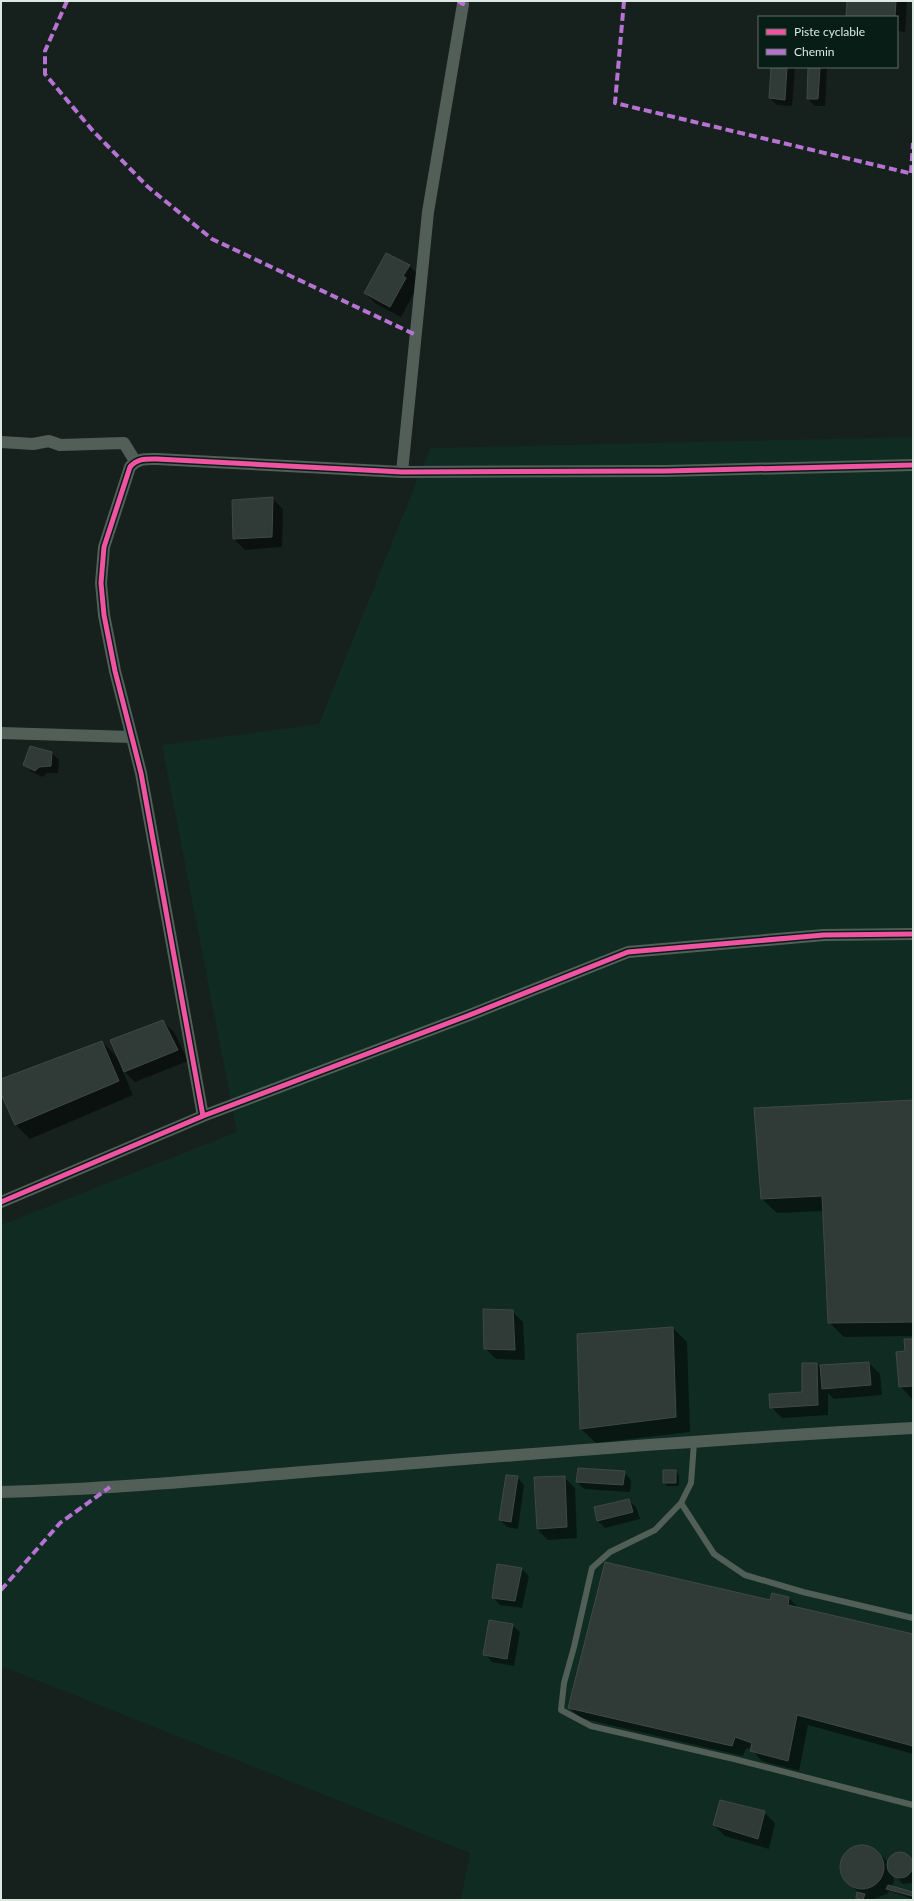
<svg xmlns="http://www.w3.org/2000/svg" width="914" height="1901" font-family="Lato,sans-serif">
<rect width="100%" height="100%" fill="#16211d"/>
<path fill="#102c22" d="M913,437V1900H461L470,1853L1,1666V1225L237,1132L162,745L319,724L430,448Z"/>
<path fill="#0007" d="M848,1H907L905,32L897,31V17H847Z
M772,67H795L792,106L777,105L770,98Z
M809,67L827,68L825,106H815L808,99Z
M386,255L410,266L420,277L414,287L416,289L401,317L376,304L365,293Z
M272,498L283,509L282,547L245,550L234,539Z
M52,753L59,760L58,773H47L43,777L32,772L25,765Z
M163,1021L174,1032L188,1061L135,1082L122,1069L133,1095L30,1139L16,1125L1,1092V1080L102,1042L119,1059Z
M913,1101V1336L844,1337L829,1322L824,1211L777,1213L762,1199Z
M512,1311L523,1322L525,1360L496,1359L485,1348Z
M673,1328L687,1342L690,1432L596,1443L581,1429Z
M913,1340V1400L900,1386L906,1352Z
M869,1363L880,1374L882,1395L834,1399L828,1393V1415L782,1418L771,1407L803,1393L817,1364L821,1368Z
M676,1471L679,1475V1486H667L664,1483Z
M624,1472L631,1480L630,1492L584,1489L577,1482Z
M517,1477L524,1485L518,1529L507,1527L500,1520Z
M564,1477L575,1488L577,1538L548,1540L537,1529L535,1478Z
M628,1500L636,1507L640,1519L605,1528L598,1521L595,1508Z
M522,1569L529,1576L522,1608L500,1605L493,1597Z
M789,1598L799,1608L913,1635V1754L808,1725L799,1771L762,1761L751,1749L746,1748L743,1756L580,1718L569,1707L771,1601Z
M512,1625L520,1632L514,1666L492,1662L485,1654Z
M764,1812L775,1823L769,1849L725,1836L714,1825Z
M863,1845L877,1851L889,1863L893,1856L897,1854L905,1855L913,1862V1883L903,1884L893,1874L894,1882L891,1887L912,1893L913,1899L889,1891L887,1894L874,1899L859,1900L857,1898L858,1892L845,1880L840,1866L841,1860L850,1849Z"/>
<path fill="#303a36" stroke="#404945" d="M847,1H896L895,17H846Z
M771,67H787L785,100L769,98Z
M808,67H820L818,99H807Z
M386,253L410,265L403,276L406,278L390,307L364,293Z
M273,497L272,537L233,539L232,500Z
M30,746L52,752L51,766L39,767L35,771L23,765Z
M163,1020L178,1050L124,1072L110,1040Z
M102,1041L119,1081L15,1125L1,1094V1079Z
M913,1100V1322L828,1323L822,1196L761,1199L754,1108Z
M483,1309L513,1310L515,1350L484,1349Z
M673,1327L676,1417L580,1429L577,1334Z
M904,1339H913V1386L899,1387L896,1352L905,1351Z
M869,1362L871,1385L822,1389L820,1365Z
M802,1363H817L818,1405L770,1408L769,1394L802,1392Z
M578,1468L625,1471L623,1485L576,1482Z
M663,1470H676V1483H663Z
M506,1475L518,1476L511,1522L499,1520Z
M565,1476L567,1527L537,1529L534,1477Z
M629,1499L633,1512L597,1521L594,1507Z
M605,1562L770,1600L772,1593L789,1597L788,1605L913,1634V1746L797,1715L788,1761L750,1751L752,1743L735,1737L732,1746L568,1708Z
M497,1564L522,1568L515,1601L492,1598Z
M489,1620L513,1624L507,1659L483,1655Z
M720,1800L765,1811L758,1839L713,1825Z
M840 1867a22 22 0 1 1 44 0a22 22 0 1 1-44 0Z
M887 1865a13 13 0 1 1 26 0a13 13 0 1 1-26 0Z
M888,1885L913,1892L912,1896L886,1889Z
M857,1892L865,1894L863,1900L856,1898Z"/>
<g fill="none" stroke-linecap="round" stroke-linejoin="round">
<path stroke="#525f59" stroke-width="6" d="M694,1443L691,1483L681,1503L655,1530L610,1552L592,1568L574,1647L564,1683L561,1710L591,1726L734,1759L913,1805
M681,1503L714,1554L745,1575L803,1592L913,1618"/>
<path stroke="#525f59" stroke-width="12" d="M1,442L33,444L49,441L60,445L124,443L135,461
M402,472L428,212L463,4
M1,733L132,737
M203,1116L141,773L115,671L104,615L101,583L104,547L130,467C138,458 146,459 157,459L402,472L666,471L913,465
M1,1202L203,1116L467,1016L628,952L824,935L913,934
M1,1492C114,1489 227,1478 340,1469C531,1454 722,1438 913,1428"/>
<path stroke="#b673d3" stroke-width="4" stroke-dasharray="8 4" stroke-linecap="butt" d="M67,1L45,51V74L93,131L148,187L212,239L416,335
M458,1L463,4L464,1
M624,1L615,103L913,174
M911,173L913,143
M1,1590L60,1523L110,1487"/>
<g stroke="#071d15" stroke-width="8">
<path id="cycleway" d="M203,1116L141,773L115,671L104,615L101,583L104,547L130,467C138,458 146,459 157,459L402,472L666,471L913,465
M1,1202L203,1116L467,1016L628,952L824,935L913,934"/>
</g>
<use href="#cycleway" stroke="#f153a3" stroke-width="5"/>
</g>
<rect width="914" height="1901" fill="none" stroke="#dce9e3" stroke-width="4"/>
<rect x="758" y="16" width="140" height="52" fill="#071d15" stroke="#5c6f67"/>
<rect x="766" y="29" width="20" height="6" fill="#f153a3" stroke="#5c6f67"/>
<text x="794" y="36" font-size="12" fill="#dce9e3">Piste cyclable</text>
<rect x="766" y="49" width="20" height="6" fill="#b673d3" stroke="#5c6f67"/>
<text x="794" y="56" font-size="12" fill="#dce9e3">Chemin</text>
</svg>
